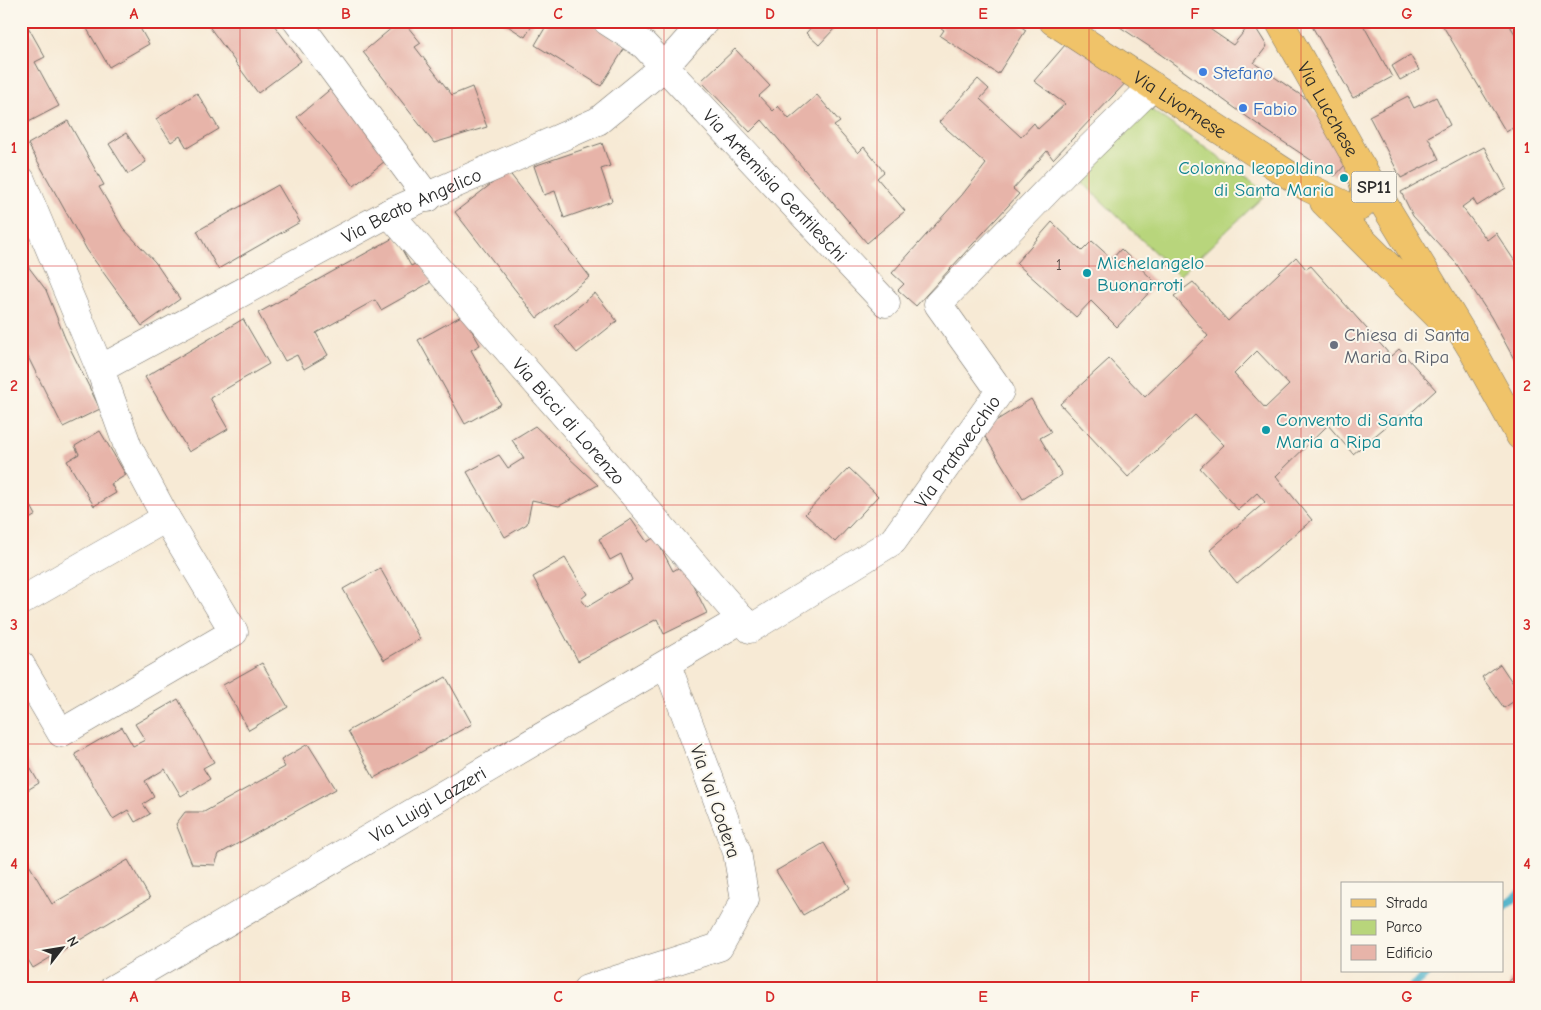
<svg xmlns="http://www.w3.org/2000/svg" width="1541" height="1010" font-family="'Comic Neue',sans-serif">
<rect width="100%" height="100%" fill="#fbf7ec"/>
<filter id="ink" filterUnits="userSpaceOnUse"><feTurbulence type="fractalNoise" baseFrequency=".02" numOctaves="2"/><feDisplacementMap in="SourceGraphic" scale="10" xChannelSelector="R" yChannelSelector="G"/><feConvolveMatrix kernelMatrix="1 2 1 2 8 2 1 2 1" color-interpolation-filters="sRGB"/></filter>
<filter id="wash" filterUnits="userSpaceOnUse"><feTurbulence type="fractalNoise" baseFrequency=".0096" numOctaves="4" result="noise"/><feDisplacementMap in="SourceGraphic" scale="20" xChannelSelector="R" yChannelSelector="G"/><feGaussianBlur stdDeviation="1.12" result="paint"/><feColorMatrix in="noise" values="0 0 0 0 0 0 0 0 0 0 0 0 0 0 0 0 0 1.4 0 .05"/><feComposite in="paint" operator="in"/></filter>
<g filter="url(#wash)">
<rect width="100%" height="100%" fill="#f7ead5"/>
<path fill="#b8d57b" stroke="#728053" d="M1146,106L1268,192L1179,276L1079,179Z"/>
<g fill="none" stroke-linecap="round" stroke-linejoin="round">
<path stroke="#49b0c8" stroke-width="8" d="M1502,908L1520,893
M1410,989L1430,971"/>
</g>
<g id="blocks">
<path fill="#e7b4a9" fill-rule="evenodd" d="M21,21L27,25L45,57L35,62L59,106L21,126Z
M96,21H136L149,44L109,67L86,27Z
M205,21H271L301,61L258,93Z
M400,21H403L421,43L415,47L452,95L472,87L487,127L434,143L363,52Z
M500,21H535L525,37Z
M549,21H587L626,46L601,86L535,45Z
M783,21H800L791,30Z
M817,21H828L835,28L819,45L806,33Z
M931,21H1012L1026,30L998,74L940,36L944,30Z
M1111,21H1198L1233,45L1252,22L1267,46L1254,63L1305,98L1320,118L1346,164L1335,176L1264,129L1153,49Z
M1309,21H1361L1392,77L1353,98Z
M1440,21H1507L1520,42V124L1506,132Z
M1072,37L1133,75L1053,159L1047,151L1013,189L1019,194L916,306L898,290L904,284L892,273L962,195L986,164L939,122L978,79L989,89L980,99L1021,137L1034,123L1038,129L1065,104L1034,81Z
M735,49L770,86L759,96L773,111L778,106L789,119L817,95L840,122L834,126L858,153L864,147L884,172L877,178L905,211L867,243L762,120L750,132L701,81Z
M1410,55L1419,70L1400,80L1392,66Z
M333,87L390,157L354,186L297,117Z
M197,93L219,129L187,148L180,136L171,142L156,119Z
M1408,96L1414,108L1436,97L1450,125L1428,137L1439,159L1401,178L1369,116Z
M68,121L104,185L99,187L123,228L155,262L180,299L142,326L87,250L28,144Z
M126,133L146,162L128,174L109,144Z
M602,143L610,166L601,169L612,201L564,218L555,191L544,195L534,166Z
M1484,147L1506,188L1477,206L1473,199L1462,207L1487,240L1496,233L1520,269V370L1491,317L1456,263L1413,216L1401,192Z
M508,171L590,277L537,318L455,212Z
M278,185L300,222L218,269L197,231Z
M1052,222L1082,251L1092,241L1112,259L1121,249L1157,284L1117,327L1091,301L1076,317L1016,263Z
M395,237L411,266L419,262L431,282L381,310L375,300L316,333L328,355L304,369L297,355L285,361L258,313Z
M21,257L46,290L65,338L100,409L63,427L21,343Z
M1296,257L1306,269L1311,266L1391,356L1399,349L1436,390L1404,419L1400,415L1353,454L1328,425L1276,476L1312,520L1237,583L1210,550L1265,502L1257,493L1238,510L1200,468L1224,445L1195,415L1128,477L1060,404L1109,359L1145,397L1208,336L1174,296L1193,282L1228,321ZM1257,351L1289,385L1265,408L1234,374Z
M595,293L617,321L577,353L555,326Z
M463,315L480,345L471,350L501,404L465,424L418,340Z
M243,319L269,364L210,398L228,429L189,452L145,377Z
M1031,399L1051,432L1040,438L1062,475L1023,499L981,430Z
M535,426L598,485L559,506L532,500L527,524L505,537L467,472L499,455L508,468L524,458L512,440Z
M100,431L126,475L111,484L116,493L94,506L67,461L79,454L75,446Z
M849,468L878,496L835,542L805,514Z
M21,489L36,515L21,524Z
M631,519L647,542L655,537L673,571L683,565L707,613L664,634L657,619L578,661L533,577L565,558L587,594L581,599L587,607L632,580L621,554L610,560L599,539Z
M380,568L420,639L384,660L343,589Z
M262,663L288,707L249,730L223,685Z
M1500,664L1520,694V697L1504,708L1482,677Z
M446,677L472,724L374,778L348,731Z
M178,699L214,762L203,768L210,779L181,796L165,769L145,781L154,797L143,804L150,814L135,822L128,810L113,819L75,754L122,727L133,746L145,740L135,724Z
M308,744L336,789L219,854L215,865L192,864L176,824L185,812H204L285,767L281,760Z
M21,752L39,783L21,794Z
M824,843L850,888L803,915L776,871Z
M21,851L52,904L128,860L150,898L33,968L21,948Z
M1520,972V989H1510L1508,982Z"/>
</g>
</g>
<g filter="url(#ink)">
<use href="#blocks" fill-opacity="0" stroke="#726e66" stroke-width="1"/>
<g fill="none" stroke-linecap="round" stroke-linejoin="round">
<g stroke="#726e66" stroke-width="29">
<g id="street">
<path d="M297,21L428,198"/>
<path id="s1" d="M607,21L644,45L886,303"/>
<path d="M21,180L100,369L128,447L166,518L234,632L61,733L21,665"/>
<path id="s2" d="M389,213L750,629L893,541L1000,391L938,304L1066,171L1153,86"/>
<path id="s3" d="M100,369L389,213L598,121L664,67L705,21"/>
<path d="M21,601L166,518"/>
<path id="s4" d="M113,989L742,619"/>
<path d="M587,989L719,947L745,900L737,852L667,665"/>
</g>
</g>
<g stroke="#726e66" stroke-width="29">
<g id="primary">
<path id="s5" d="M1053,21L1309,188L1353,209C1373,206 1363,183 1360,169"/>
<path id="s6" d="M1279,21L1359,163L1473,351L1520,436"/>
<path d="M1324,202L1442,320"/>
</g>
</g>
<use href="#street" stroke="#fff" stroke-width="28"/>
<use href="#primary" stroke="#f0c369" stroke-width="28"/>
</g>
</g>
<path fill="none" stroke="#d62828" stroke-width="1" stroke-opacity="0.55" d="M240,21V989M452,21V989M664,21V989M877,21V989M1089,21V989M1301,21V989M21,266H1520M21,505H1520M21,744H1520"/>
<g fill="#3f7fe0" stroke="#fbf7ec" stroke-width="2">
<circle cx="1203" cy="72" r="5"/>
<circle cx="1243" cy="108" r="5"/>
</g>
<g fill="#0f9aa8" stroke="#fbf7ec" stroke-width="2">
<circle cx="1344" cy="178" r="5"/>
<circle cx="1087" cy="273" r="5"/>
<circle cx="1266" cy="430" r="5"/>
</g>
<circle fill="#6b7280" stroke="#fbf7ec" stroke-width="2" cx="1334" cy="345" r="5"/>
<g text-anchor="middle" stroke-width="4" stroke-linejoin="round" paint-order="stroke">
<g font-size="16" fill="#5a4d4a">
<text x="1059" y="270">1</text>
</g>
<rect fill="#fbf7ec" stroke="#696865" stroke-width="1" x="1351.5" y="171.5" width="45" height="31" rx="4"/>
<g font-size="18" font-weight="bold" fill="#2b2b2b">
<text x="1374" y="193">SP11</text>
</g>
<g font-size="19" fill="#366cbe" stroke="#fbf7ec" text-anchor="start">
<text x="1213" y="79">Stefano</text>
<text x="1253" y="115">Fabio</text>
</g>
<g font-size="19" fill="#2b2b2b" stroke="#fbf7ec">
<text dy="7" stroke="none"><textPath href="#s5" startOffset="152">Via Livornese</textPath></text>
<text dy="7" stroke="none"><textPath href="#s6" startOffset="101">Via Lucchese</textPath></text>
<text dy="7" stroke="none"><textPath href="#s1" startOffset="236">Via Artemisia Gentileschi</textPath></text>
<text dy="7" stroke="none"><textPath href="#s3" startOffset="352">Via Beato Angelico</textPath></text>
<text dy="7" stroke="none"><textPath href="#s2" startOffset="275">Via Bicci di Lorenzo</textPath></text>
<text dy="7" stroke="none"><textPath href="#s2" startOffset="829">Via Pratovecchio</textPath></text>
<text transform="translate(716 801) rotate(71)" y="7">Via Val Codera</text>
<text dy="7" stroke="none"><textPath href="#s4" startOffset="365">Via Luigi Lazzeri</textPath></text>
</g>
<g font-size="19" fill="#0d838f" stroke="#fbf7ec" text-anchor="start">
<text x="1334" y="174" text-anchor="end">Colonna leopoldina<tspan x="1334" dy="22">di Santa Maria</tspan></text>
<text x="1097" y="269">Michelangelo<tspan x="1097" dy="22">Buonarroti</tspan></text>
<text x="1276" y="426">Convento di Santa<tspan x="1276" dy="22">Maria a Ripa</tspan></text>
</g>
<g font-size="19" fill="#5b616d" stroke="#fbf7ec" text-anchor="start">
<text x="1344" y="341">Chiesa di Santa<tspan x="1344" dy="22">Maria a Ripa</tspan></text>
</g>
</g>
<rect width="1541" height="1010" fill="none" stroke="#fbf7ec" stroke-width="55"/>
<rect x="1341" y="882" width="162" height="90" fill="#fbf7ec" stroke="#a8a59f"/>
<rect x="1351" y="899" width="25" height="8" fill="#f0c369" stroke="#a8a59f"/>
<text x="1386" y="908" font-size="15" fill="#2b2b2b">Strada</text>
<rect x="1351" y="920" width="25" height="15" fill="#b8d57b" stroke="#a8a59f"/>
<text x="1386" y="932" font-size="15" fill="#2b2b2b">Parco</text>
<rect x="1351" y="945" width="25" height="15" fill="#e7b4a9" stroke="#a8a59f"/>
<text x="1386" y="958" font-size="15" fill="#2b2b2b">Edificio</text>
<g transform="translate(62 948) rotate(59)" stroke="#fbf7ec" stroke-width="4" paint-order="stroke">
<path d="M0-4L9 19L0 12L-9 19Z" fill="#2b2b2b"/>
<text y="-8" font-size="14" font-weight="bold" text-anchor="middle" fill="#2b2b2b">N</text>
</g>
<rect x="28" y="28" width="1486" height="954" fill="none" stroke="#d62828" stroke-width="2"/>
<g font-size="16" text-anchor="middle" font-weight="bold" fill="#d62828">
<text x="134" y="19">A</text>
<text x="346" y="19">B</text>
<text x="558" y="19">C</text>
<text x="770" y="19">D</text>
<text x="983" y="19">E</text>
<text x="1195" y="19">F</text>
<text x="1407" y="19">G</text>
<text x="14" y="153">1</text>
<text x="1527" y="153">1</text>
<text x="14" y="391">2</text>
<text x="1527" y="391">2</text>
<text x="14" y="630">3</text>
<text x="1527" y="630">3</text>
<text x="14" y="869">4</text>
<text x="1527" y="869">4</text>
<text x="134" y="1002">A</text>
<text x="346" y="1002">B</text>
<text x="558" y="1002">C</text>
<text x="770" y="1002">D</text>
<text x="983" y="1002">E</text>
<text x="1195" y="1002">F</text>
<text x="1407" y="1002">G</text>
</g>
</svg>
